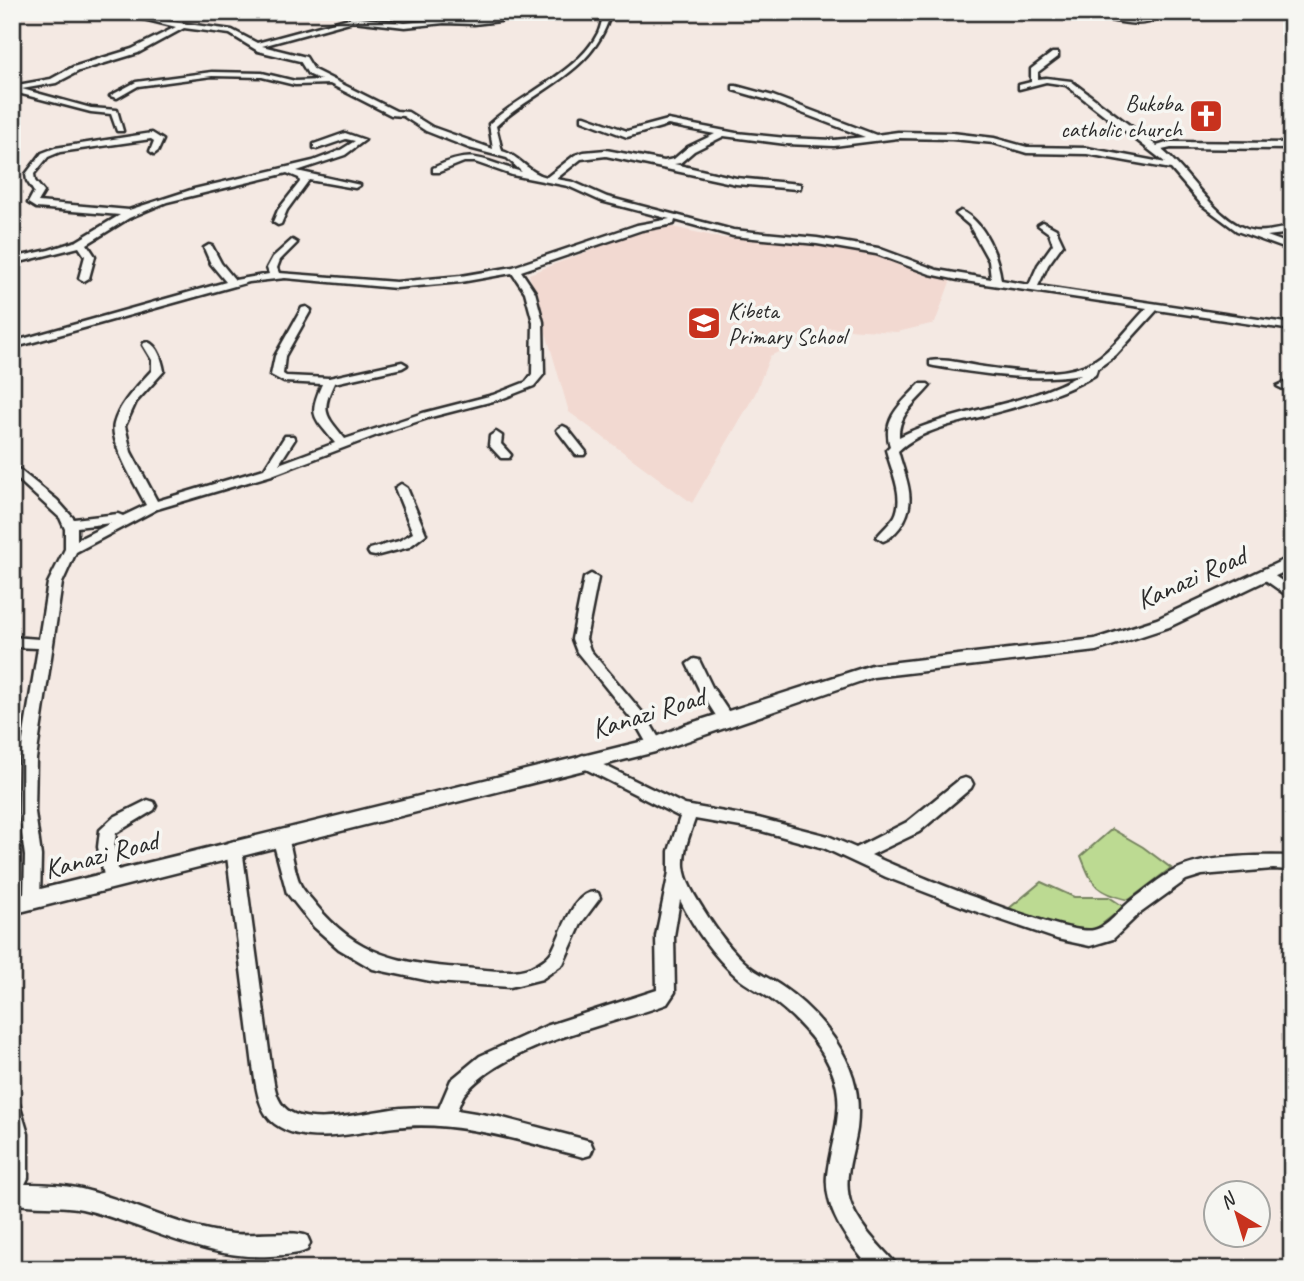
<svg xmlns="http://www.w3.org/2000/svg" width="1304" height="1281" font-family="Caveat,sans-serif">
<rect width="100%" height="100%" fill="#f4e9e3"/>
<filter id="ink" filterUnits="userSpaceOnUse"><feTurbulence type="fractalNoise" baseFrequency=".0143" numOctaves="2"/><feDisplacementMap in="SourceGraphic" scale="14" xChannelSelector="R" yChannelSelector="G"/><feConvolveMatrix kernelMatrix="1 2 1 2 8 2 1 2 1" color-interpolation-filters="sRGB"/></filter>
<g filter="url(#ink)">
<path fill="#f2d9d1" d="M659,224L722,238L803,242L879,257L913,268L923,275L951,279L935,323L897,332L829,328L770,356L755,394L692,503L569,412L529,274Z"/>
<path fill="#bcda92" stroke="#74825e" stroke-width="2" d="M1112,829L1143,847L1171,868L1129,900C1096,892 1093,887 1081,856Z
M1041,882L1074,897H1109L1124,907L1088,935L1007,910Z"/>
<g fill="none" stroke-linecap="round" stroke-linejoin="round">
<g stroke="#2b2b2b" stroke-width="5">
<path id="minor" d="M115,12H128L165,21L232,30L257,43L353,17L405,23L444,19L474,20L516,12L500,21L474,24L444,23L405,27L353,21L262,46L306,57L314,70L396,111L408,112L432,127L493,149L489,124C521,94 578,73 598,33C601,27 602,19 604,12H611C594,74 539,86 496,126L502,151C520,156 528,173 547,177L575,155L584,152L606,150L664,161L674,159L688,147L715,134L668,125L627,137L582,120V116H585L627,131L668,120L736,133L786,138L834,140L865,137L768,100L733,90V86H736L773,96L876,135L898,132L952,133L994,138L1027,147L1087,148L1166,163L1066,85L1046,82L1019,89V85L1031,82V69L1052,53H1058V57L1038,72V79L1046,78L1071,81L1157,146L1170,142L1292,143V149L1171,148L1162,150C1188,170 1218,225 1254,231C1265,233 1280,228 1292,227V233L1267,236L1292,245V251L1237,231L1202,205L1171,169L1087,154L1027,153L994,143L952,139L898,138L834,146L786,144L724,136L694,151L680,163L674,164L736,178L800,184V188L797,189L736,184L606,156L581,159L556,179L573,182L607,197L733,230L817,238L878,248L937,270L991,279L989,261L969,225L956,214L961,211C985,222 998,256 1001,280L1029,285L1038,265L1053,244L1049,233L1038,225L1043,222L1056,229L1063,244L1048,265L1038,286L1292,324V330L1157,310L1116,355L1097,369L1095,375C1060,396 1022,405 983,416C954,424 920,430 898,451C905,478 919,501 900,527C895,533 890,539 883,541L877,537C882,530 890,524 895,516C905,496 891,470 886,450L890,446C881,418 903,402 920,384H928L930,386C916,403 898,414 899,437C956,408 1025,407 1081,374C1032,382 983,374 934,366L930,365V361C947,358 967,365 984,367C1020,372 1071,380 1101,356C1119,342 1131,324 1147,308L958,280L930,274L876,254L817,244L733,236L675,220L674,224L642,230L521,271L535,292L543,322L544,374L534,386L501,399L431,417L380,434L272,475L157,509L76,552L62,583L36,759L35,812L41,856L40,901L38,906L32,908L26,906L24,901L25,856L19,812L20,759L38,648L12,647V637L39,639L48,583L65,549V529L60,518L12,474V464L57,500L74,519L118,514L123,516L146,505C137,487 109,442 114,424C120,402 138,386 152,370V360L143,345L144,343L148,342C158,346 162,360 164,371L136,402L125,426L131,452L157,501L264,469L285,436H293L295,439L279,464L335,443C315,417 307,417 322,384L284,382L271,375L275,356L302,308L306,307L311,310L285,356L283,374L286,376L329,378L402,362L407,365L402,368L334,383C320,413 326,415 345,439L423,413L493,395L526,382L532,374L533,322L525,292L512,273L461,282L396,288L285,278L249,282L12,348V342L226,282L211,264L204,248L209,245L212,246L221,263L235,280L269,274L267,268L273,257L292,240L297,243L280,260L277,268L279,273L396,282L461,276L513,267L637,225L670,219L601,201L568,186L512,175L475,162H464L439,172H433V168C476,148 481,161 522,172L507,158L469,148L426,131L403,116L391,115L330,84L295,85L262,77L212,76L138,86L117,98L110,96L136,82L212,72L262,73L295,81L321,80L308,74L300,61L258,51L230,34L184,28L138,53L79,71L56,83L22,89L91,108L117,110L123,131H117L111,114L91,112L18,93V89L12,90V86L51,79L73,67L132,49L176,27ZM111,523L77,540V527Z
M1098,12L1126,19H1148L1152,21C1137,27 1116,21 1100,18Z
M1286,12H1292V16Z
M152,133L163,140L158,151L154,154L150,151L154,141L151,139L60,152L48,157L34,174L35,181L44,192L38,202L129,210L194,189L313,161L339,151L355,141L346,139L317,149L314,148V144L345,133L365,140L345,155L297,171L360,185L355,188L309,180L287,210L281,224L278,225L273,222L278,210L300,182L299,178L287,173L167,202L129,218L87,244L95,256L89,278L84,281L79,278L85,256L79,247L12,264V258L49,250L77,241L120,215L36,208L28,203L34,192L27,181L26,174L42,153L55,148Z
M1292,379V386L1283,389L1277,386Z
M563,426L567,428L586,452L584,455H576L557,430L559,428Z
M496,432L502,436L501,444L511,455L509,458H501L489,445L490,436Z
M401,484L407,488L426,534L409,547L375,556L370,555L368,552L370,549L399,541L413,533L395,488Z
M1266,570L1292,588V599L1261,577L1259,574Z
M591,574L598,578L586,639L590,650L647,718L663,745L660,749H650L637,726L577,652L572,639L584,578Z
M694,659L699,660L712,687L730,714L732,718L730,722H720L699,689L687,664Z
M583,755L685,805L758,818L828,836L856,848L907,822L959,780L965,778L971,780L973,784L971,788L919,832L871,855C905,871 1066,937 1094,930C1109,927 1119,910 1131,901C1145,891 1160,877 1175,870C1206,855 1258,855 1292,856V870L1273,869L1202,875L1186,880L1139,914L1113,939L1090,946L1057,939L969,909L886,877L824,848L758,830L695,819C690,834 683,850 684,866C685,881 695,896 703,909C716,930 731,951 750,967C760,975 771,979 781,986C812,1007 842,1041 853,1077C858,1093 859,1112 857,1129C853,1156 841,1180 852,1207C861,1228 879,1245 894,1262L897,1269H872C849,1244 824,1211 827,1175C831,1138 848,1107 831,1069C819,1042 793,1014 768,997C758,990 747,986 737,977C713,956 694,928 680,900L674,936L675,992L667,1004C607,1026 510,1043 467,1091C462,1095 460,1104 457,1110L499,1117L583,1139L590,1141L593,1148L590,1155L583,1157C525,1142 455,1119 395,1127C358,1131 309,1148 275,1124C258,1112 256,1085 253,1066L226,848L228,843L234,841L240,843L242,848L271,1066C274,1080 274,1096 284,1107C306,1131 372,1110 401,1108C414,1107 427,1107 439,1108L451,1080L480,1056L546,1026L657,990L656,936L669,872V851L680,817L578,765L575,761L578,757Z
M148,800L154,802L156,806L154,810L116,833L114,847L120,880L118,885L112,887L106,885L98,847L100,830L114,817Z
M280,831L286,832L288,837C292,852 294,869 300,884C303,891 311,898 316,905C357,955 400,964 462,968C484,969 511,975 531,967C538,964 549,957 552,951C561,936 575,885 598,893L600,898L582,922L563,964L542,979L510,987L435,982L373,969L339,949L314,927L287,893L272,837L274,832Z
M12,1101L19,1104L28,1134V1178L25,1184C47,1184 69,1185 89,1191C137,1204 183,1229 233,1234C252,1236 294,1230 307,1236L310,1243L307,1250C296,1255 283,1255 270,1256C202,1260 146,1224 82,1209C59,1204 35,1208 12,1203Z"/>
</g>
<g stroke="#2b2b2b" stroke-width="5">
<path id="major" d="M1292,556V568L1169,627L1096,651L873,677L655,752L12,914V896L652,739L685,725L872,665L1095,639L1157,619Z"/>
</g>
<use href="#minor" fill="#f6f6f2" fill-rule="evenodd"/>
<use href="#major" fill="#f6f6f2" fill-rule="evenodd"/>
</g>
</g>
<defs>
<g id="church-square" transform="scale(1.75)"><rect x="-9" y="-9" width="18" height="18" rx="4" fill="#c8321e" stroke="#f6f6f2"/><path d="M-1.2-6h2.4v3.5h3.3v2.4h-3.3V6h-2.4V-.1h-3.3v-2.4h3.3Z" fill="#fff"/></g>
<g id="school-square" transform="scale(1.75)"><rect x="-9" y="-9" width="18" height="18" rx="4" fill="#c8321e" stroke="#f6f6f2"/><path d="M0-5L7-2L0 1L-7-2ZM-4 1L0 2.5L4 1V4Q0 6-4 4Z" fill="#fff"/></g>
</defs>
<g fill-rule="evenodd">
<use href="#church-square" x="1206" y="116"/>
<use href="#school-square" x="704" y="323"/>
</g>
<g text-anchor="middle" stroke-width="7" stroke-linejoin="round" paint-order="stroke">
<g font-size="23" fill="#2b2b2b" stroke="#f6f6f2" text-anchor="end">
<text x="1182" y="111">Bukoba<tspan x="1182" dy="26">catholic church</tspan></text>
<text x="728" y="318" text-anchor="start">Kibeta<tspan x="728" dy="26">Primary School</tspan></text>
</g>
<g font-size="28" fill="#2b2b2b" stroke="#f6f6f2">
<text transform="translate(1191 577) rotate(-24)" y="10">Kanazi Road</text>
<text transform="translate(648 712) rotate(-17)" y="10">Kanazi Road</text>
<text transform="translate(101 854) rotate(-15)" y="10">Kanazi Road</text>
</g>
</g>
<rect width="1304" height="1281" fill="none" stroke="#f6f6f2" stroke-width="42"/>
<rect x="21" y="21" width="1262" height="1239" fill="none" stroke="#2b2b2b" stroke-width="2.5" filter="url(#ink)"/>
<g transform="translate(1237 1214) rotate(322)"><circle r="33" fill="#f6f6f2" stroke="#a5a5a2" stroke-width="2"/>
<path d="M0-5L12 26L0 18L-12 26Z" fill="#c8321e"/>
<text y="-10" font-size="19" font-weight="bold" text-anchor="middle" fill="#2b2b2b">N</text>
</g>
</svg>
